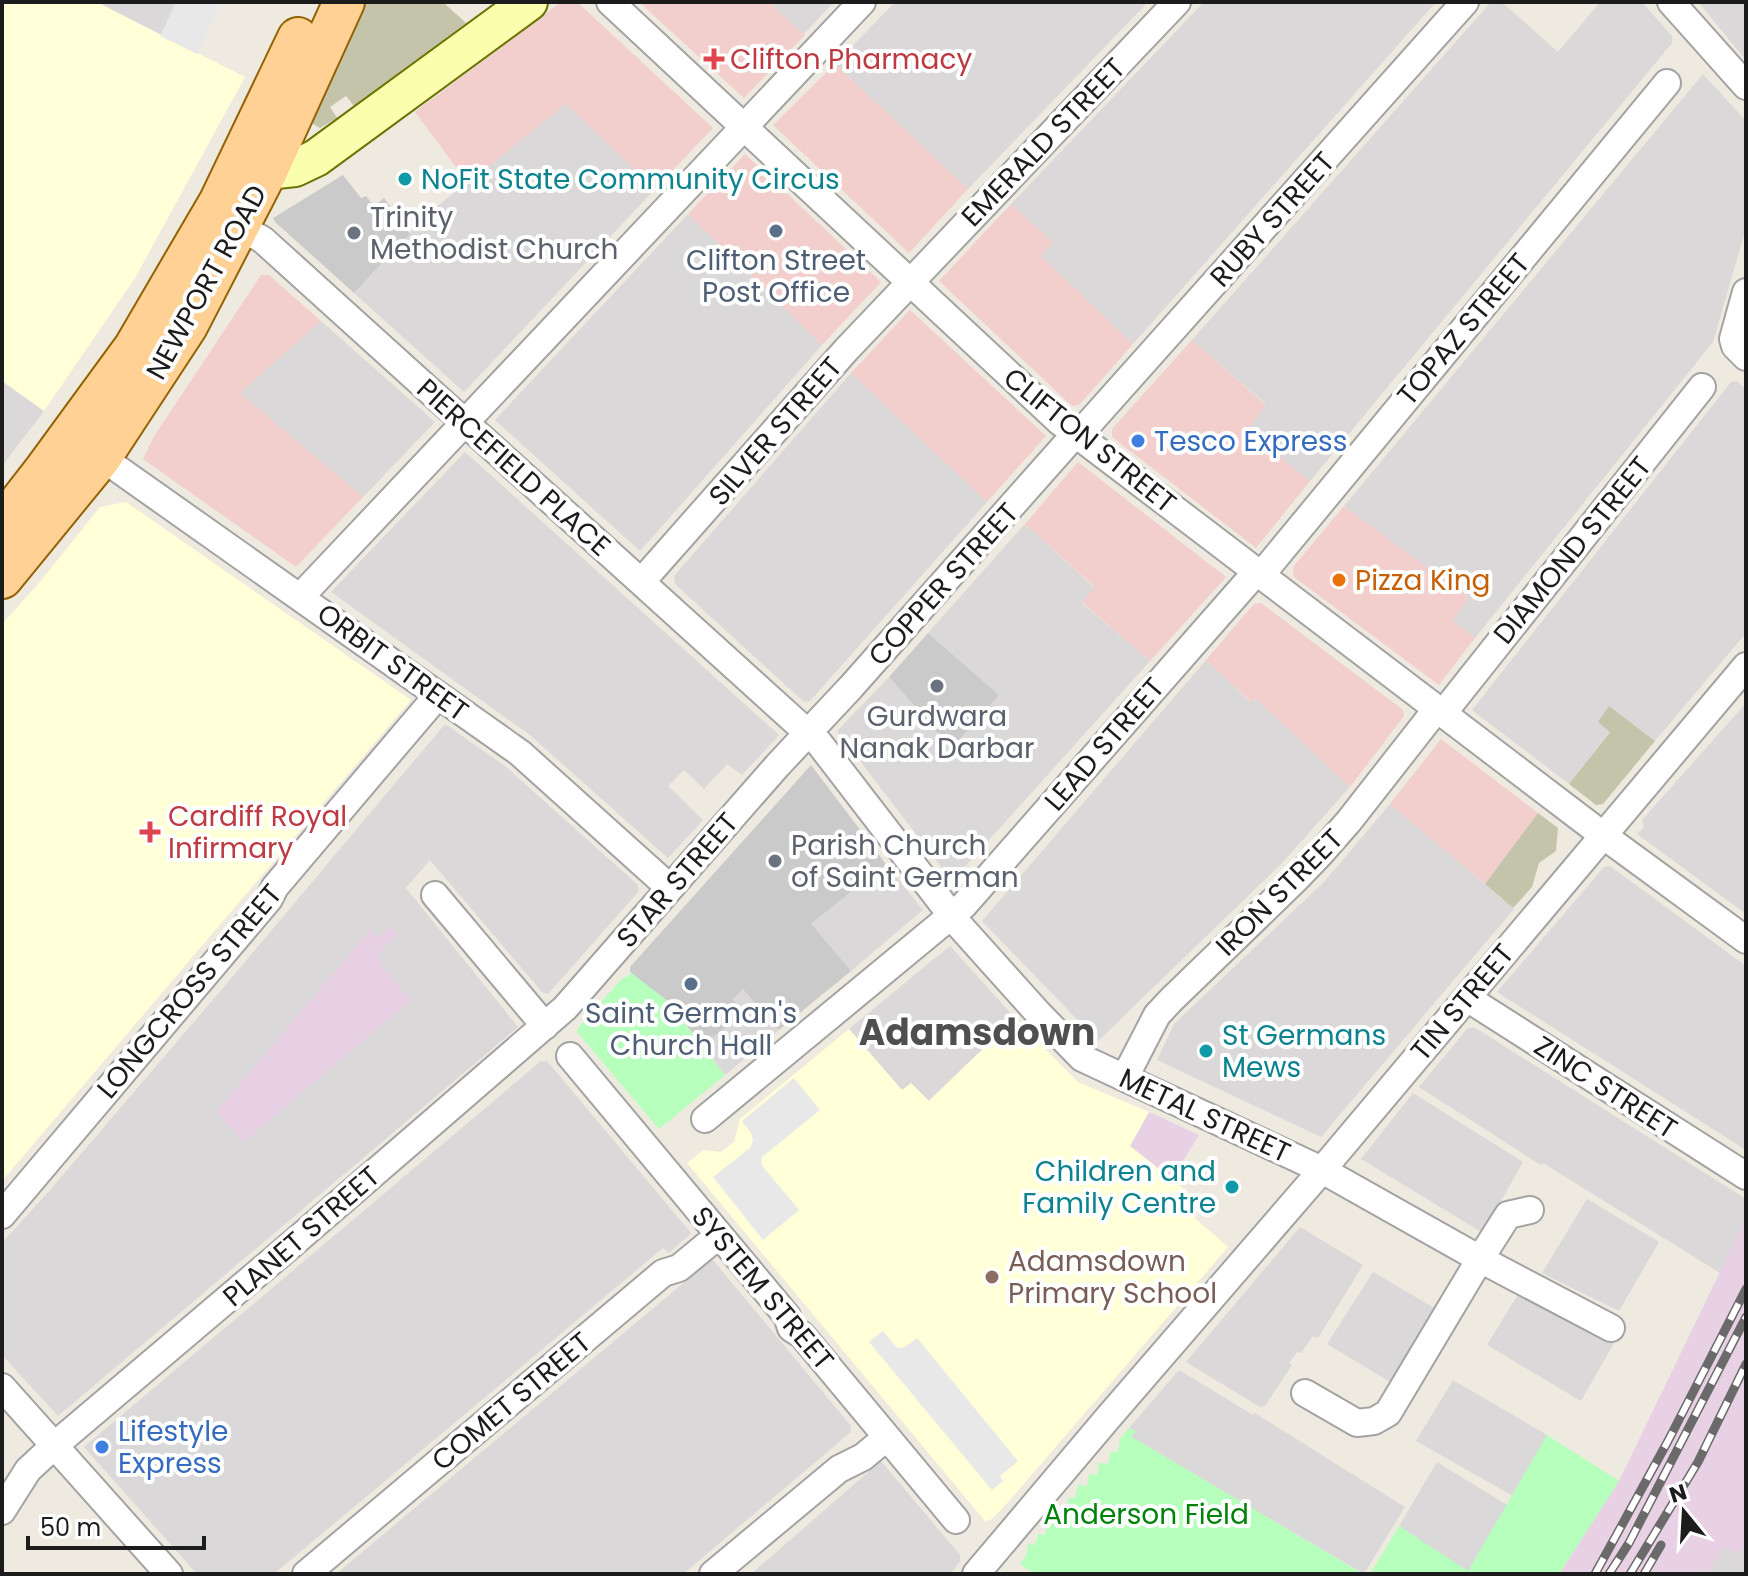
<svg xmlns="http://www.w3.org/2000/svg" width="1748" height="1576" font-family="Poppins,sans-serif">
<rect width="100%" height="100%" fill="#eeeae0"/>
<path fill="#dad8d8" d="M98,2H221L197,54Z
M768,2H834L804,34Z
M895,2H1148L968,189L835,64Z
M1204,2H1436L1133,344L1040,256L1053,242L1011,204Z
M1491,2H1502L1558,52L1600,2H1642L1672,36V43L1310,481L1246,429L1266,404L1192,340Z
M1698,2H1746V60Z
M1703,74L1746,121V228L1713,342L1475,638L1452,620L1469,598L1344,506Z
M566,104L655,189L464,392L354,293L388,258L426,215Z
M688,214L822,345L640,551L495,420Z
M321,321L435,422L363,497L240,393Z
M851,373L987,502L810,701L804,702L675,584L674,576Z
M2,381L44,411L2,466Z
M1736,381L1746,389V633L1655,741L1609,706L1610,731L1569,784L1472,710L1731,382Z
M465,452L779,735L742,775L727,764L704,789L684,770L668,786L703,820L668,858L530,735L331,592Z
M1025,524L1095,588L1082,603L1150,661L952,881L837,731L889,677L953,747L999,695L928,633Z
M1206,660L1250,702L1255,698L1350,787L1281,864L1098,1041L982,921Z
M1746,703V914L1637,834L1644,827L1642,820Z
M445,724L505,766L638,885L639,891L548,994L542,992L430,860L406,888L518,1027L58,1416L2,1355V1243L51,1189L223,988Z
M1390,804L1514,909L1321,1137L1157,1060L1174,1024L1324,882Z
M886,864L923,910L851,971L810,925Z
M1610,866L1746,966V1150L1497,992L1604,867Z
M950,946L1015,1018L928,1101L902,1090L849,1029Z
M743,988L779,1030L725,1075L699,1041L712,1036L744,1013L733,999Z
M1474,1027L1746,1199V1218L1720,1273L1543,1163L1541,1165L1419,1087L1467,1029Z
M541,1061H547L691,1233L669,1253L663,1248L274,1574H197L84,1447Z
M1413,1093L1523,1162L1483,1233L1361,1159Z
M1587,1199L1659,1242L1619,1311L1542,1273Z
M1300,1227L1363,1265L1318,1338L1313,1336L1301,1353L1297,1352L1289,1363L1292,1365L1265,1406L1260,1407L1186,1362Z
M712,1259L851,1426V1432L683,1574H336Z
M1373,1272L1436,1309L1392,1383L1327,1344Z
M1517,1296L1614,1343L1581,1401L1487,1345Z
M1179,1370L1253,1415L1255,1413L1405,1507L1364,1574L1131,1437L1135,1431L1129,1428Z
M1453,1380L1547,1435L1513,1496L1416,1441Z
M881,1461L960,1555V1561L951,1574H751Z
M1437,1462L1507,1505L1468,1572L1399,1526Z
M1746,1541V1574H1707L1724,1547L1739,1553Z"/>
<path fill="#f2cecc" d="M561,2H577L713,128L655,189L566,104L468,183L415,112Z
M639,2H768L805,35L744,98Z
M835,64L968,189L909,253L773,125Z
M745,154L881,282L822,345L688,214Z
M1011,204L1053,242L1041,256L1133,344L1079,405L1072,406L939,281Z
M261,275H269L321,321L240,393L363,497L296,567L143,459L153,438Z
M910,310L1046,436L987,502L851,373Z
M1192,340L1266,405L1247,430L1310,481L1256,548L1112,437V429Z
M1078,462L1226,577L1150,661L1082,602L1095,587L1025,524Z
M1344,506L1469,598L1452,620L1475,638L1439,685L1294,577L1293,567Z
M1261,603L1403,710L1404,716L1350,787L1255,698L1251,702L1206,660L1254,604Z
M1441,739L1538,813L1485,884L1390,804Z"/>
<path fill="#e8d1e4" d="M391,926L398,935L380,952L379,963L411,1000L244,1142L216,1112L370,930L378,938Z
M1149,1112L1199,1135L1172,1179L1130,1146Z
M1746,1218V1541L1740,1554L1724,1547L1707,1574H1559L1619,1481Z"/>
<path fill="#ffffd8" d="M2,2H96L245,77L135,278L44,411L2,381Z
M126,502L411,700L2,1181V624L39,583L100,507Z
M1015,1018L1078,1082L1149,1112L1130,1146L1183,1188L1174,1200L1228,1247L1010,1500L992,1519L985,1521L687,1163L704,1150L721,1152L734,1142L740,1119L849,1029L902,1090L911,1083L929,1101Z"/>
<path fill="#cacaca" d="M343,175L361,198L366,196L374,206L384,198L410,234L354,293L275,222L273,218Z
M928,633L999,695L952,748L889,677Z
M811,765L886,864L811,924L851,971L779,1030L743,989L733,999L744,1013L714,1036L706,1041L701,1039L699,1041L665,999L630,972V967Z"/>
<path fill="#c4c4ab" d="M366,2H443L466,23L354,106L346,96L330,107L337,118L320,128L313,124L311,119Z
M1609,706L1655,741L1603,804L1596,805L1569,784L1610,732L1598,722Z
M1538,813L1558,828L1556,851L1539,863L1532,887L1513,908L1485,884Z"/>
<path fill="#b6ffbc" d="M630,972L665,999L725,1075L659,1129L577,1032V1029L622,979L630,975Z
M1129,1428L1135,1431L1132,1437L1363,1574H1035L1020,1564L1026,1556L1028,1544L1035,1545L1038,1534L1045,1535L1048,1523L1055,1524L1058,1510L1066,1511L1069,1498H1075L1078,1485L1087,1486L1089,1474L1097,1475L1099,1463L1108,1464L1111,1451L1118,1452L1120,1439Z
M1547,1435L1619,1481L1559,1574H1370L1399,1526L1468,1571Z"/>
<path fill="#e8e8e8" d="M176,2H222L197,54L160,36Z
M794,1078L820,1110L762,1157L761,1163L764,1168L799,1210L763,1240L713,1177L750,1148L753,1141L751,1133L742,1121Z
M883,1331L896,1347L899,1348L905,1347L917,1338L1018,1461L1000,1476L1003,1481L992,1490L869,1342Z"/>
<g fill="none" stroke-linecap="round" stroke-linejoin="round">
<g stroke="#a3a3a3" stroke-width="30">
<path id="street" d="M610,2L1060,422L1604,836L1746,940
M1671,2L1746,86
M225,225L251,233L263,240L819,743L959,925L1038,1013L1082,1058L1322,1170L1480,1259L1388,1413L1374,1421L1357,1423L1305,1393
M1746,292L1733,339L1735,346L1746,357
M101,457L520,753L670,888
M642,581L846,350L1177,2
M301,596L862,2
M435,895L545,1026
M1467,998L1746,1176
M570,1056L787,1316L791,1328L802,1335L956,1520
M1125,1077L1157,1015L1171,1000L1295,880L1320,854L1349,821L1432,715L1448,707L1702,387
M705,1119L964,905L1251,578L1266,569L1667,83
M1530,1210L1508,1215L1480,1259L1611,1328
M2,1215L269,899L275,887L438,695
M2,1387L169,1574
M2,1511L28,1470L55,1445L291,1245L565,1008L777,766L851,687L1070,440L1084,429L1465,2
M306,1574L663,1273L679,1268L719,1235
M713,1574L839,1469L863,1457L887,1437
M976,1574L1107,1419L1322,1170L1746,666"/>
</g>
<g stroke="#697500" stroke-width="40">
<path id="secondary" d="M243,183L267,171L295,168L316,158L529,2"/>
</g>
<g stroke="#936200" stroke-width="44">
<path id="primary" d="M2,525L44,471L134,348L220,201L298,38
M2,578L101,457L187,326L267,171L344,2"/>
</g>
<use href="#street" stroke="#fff" stroke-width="26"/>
<use href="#secondary" stroke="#fbffad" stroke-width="36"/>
<use href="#primary" stroke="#ffd194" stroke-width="40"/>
<g stroke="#6a6a6a" stroke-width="9">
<path id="rail" d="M1595,1574L1668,1441L1746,1289
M1609,1574L1629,1543L1746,1317
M1630,1574L1698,1462L1746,1364
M1644,1574L1661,1545"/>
</g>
<use href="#rail" stroke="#fff" stroke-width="6" stroke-dasharray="18" stroke-linecap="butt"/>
</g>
<g fill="#e0444e" stroke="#fff" stroke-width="3">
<path d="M710 47h8v8h8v8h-8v8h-8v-8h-8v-8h8z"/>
<path d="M146 820h8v8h8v8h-8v8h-8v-8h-8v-8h8z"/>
</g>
<g fill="#0f9aa8" stroke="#fff" stroke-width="3">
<circle cx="405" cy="179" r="8"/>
<circle cx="1206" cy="1051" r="8"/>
<circle cx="1232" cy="1187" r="8"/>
</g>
<g fill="#5c6f8a" stroke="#fff" stroke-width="3">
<circle cx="776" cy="231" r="8"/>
<circle cx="691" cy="984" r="8"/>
</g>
<g fill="#6b7280" stroke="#fff" stroke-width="3">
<circle cx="354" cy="233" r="8"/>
<circle cx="937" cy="686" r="8"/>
<circle cx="775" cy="861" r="8"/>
</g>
<g fill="#3f7fe0" stroke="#fff" stroke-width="3">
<circle cx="1138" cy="441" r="8"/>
<circle cx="102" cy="1447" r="8"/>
</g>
<circle fill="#e8710a" stroke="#fff" stroke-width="3" cx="1339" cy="580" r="8"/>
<circle fill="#8d6e63" stroke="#fff" stroke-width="3" cx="992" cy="1277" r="8"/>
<g text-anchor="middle" stroke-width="8" stroke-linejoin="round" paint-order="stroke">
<g font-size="28" fill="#be3a42" stroke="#fff" text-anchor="start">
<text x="730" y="69">Clifton Pharmacy</text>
<text x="168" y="826">Cardiff Royal<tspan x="168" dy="32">Infirmary</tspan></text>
</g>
<g font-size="28" fill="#1c1c1c" stroke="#fff">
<text transform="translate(1043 142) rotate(-46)" y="10">EMERALD STREET</text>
<text transform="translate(1272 219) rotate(-48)" y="10">RUBY STREET</text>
<text transform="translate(206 282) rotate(-61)" y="10">NEWPORT ROAD</text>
<text transform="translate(1463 329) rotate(-50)" y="10">TOPAZ STREET</text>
<text transform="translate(775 431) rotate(-49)" y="10">SILVER STREET</text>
<text transform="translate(1090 440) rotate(39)" y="10">CLIFTON STREET</text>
<text transform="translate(514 467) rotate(42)" y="10">PIERCEFIELD PLACE</text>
<text transform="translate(1572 550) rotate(-51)" y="10">DIAMOND STREET</text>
<text transform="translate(943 584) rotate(-48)" y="10">COPPER STREET</text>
<text transform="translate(393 662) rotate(36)" y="10">ORBIT STREET</text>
<text transform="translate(1104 744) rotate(-49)" y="10">LEAD STREET</text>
<text transform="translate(677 880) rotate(-49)" y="10">STAR STREET</text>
<text transform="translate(1279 892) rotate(-45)" y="10">IRON STREET</text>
<text transform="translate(189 991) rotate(-50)" y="10">LONGCROSS STREET</text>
<text transform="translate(1462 1002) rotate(-50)" y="10">TIN STREET</text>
<text transform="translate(1606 1087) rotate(33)" y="10">ZINC STREET</text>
<text transform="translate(1205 1115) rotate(25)" y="10">METAL STREET</text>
<text transform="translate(301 1236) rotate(-41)" y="10">PLANET STREET</text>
<text transform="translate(763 1288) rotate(50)" y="10">SYSTEM STREET</text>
<text transform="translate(511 1401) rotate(-40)" y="10">COMET STREET</text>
</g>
<g font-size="28" fill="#0d838f" stroke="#fff" text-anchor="start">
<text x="421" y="189">NoFit State Community Circus</text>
<text x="1222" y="1045">St Germans<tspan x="1222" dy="32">Mews</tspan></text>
<text x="1216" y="1181" text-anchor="end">Children and<tspan x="1216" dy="32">Family Centre</tspan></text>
</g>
<g font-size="28" fill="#5b616d" stroke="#fff" text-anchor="start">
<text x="370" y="227">Trinity<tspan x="370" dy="32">Methodist Church</tspan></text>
<text x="937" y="726" text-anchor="middle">Gurdwara<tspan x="937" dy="32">Nanak Darbar</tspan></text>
<text x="791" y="855">Parish Church<tspan x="791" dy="32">of Saint German</tspan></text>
</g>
<g font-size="28" fill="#4e5e75" stroke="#fff">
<text x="776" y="270">Clifton Street<tspan x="776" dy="32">Post Office</tspan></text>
<text x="691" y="1023">Saint German's<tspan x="691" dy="32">Church Hall</tspan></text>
</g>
<g font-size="28" fill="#366cbe" stroke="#fff" text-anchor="start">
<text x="1154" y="451">Tesco Express</text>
<text x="118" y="1441">Lifestyle<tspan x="118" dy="32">Express</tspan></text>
</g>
<g font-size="28" fill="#c56008" stroke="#fff" text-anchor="start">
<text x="1355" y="590">Pizza King</text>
</g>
<g font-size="28" fill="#785e54" stroke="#fff" text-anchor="start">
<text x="1008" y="1271">Adamsdown<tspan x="1008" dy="32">Primary School</tspan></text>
</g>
<g font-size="28" fill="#00830b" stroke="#fff">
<text x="1146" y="1524">Anderson Field</text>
</g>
<g font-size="36" font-weight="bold" fill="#4f4f4f" stroke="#fff">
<text x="977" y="1045">Adamsdown</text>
</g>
</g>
<rect width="1748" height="1576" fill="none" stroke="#1c1c1c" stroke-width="8"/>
<g transform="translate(1684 1512) rotate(342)" stroke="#ffffff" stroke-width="6" paint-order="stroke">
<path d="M0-6L14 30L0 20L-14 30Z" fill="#1c1c1c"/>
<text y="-12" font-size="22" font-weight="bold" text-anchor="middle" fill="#1c1c1c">N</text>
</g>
<path d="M28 1536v12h176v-12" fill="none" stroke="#1c1c1c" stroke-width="4"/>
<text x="40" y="1536" font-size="24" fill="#1c1c1c" stroke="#ffffff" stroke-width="6" paint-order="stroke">50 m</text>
</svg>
